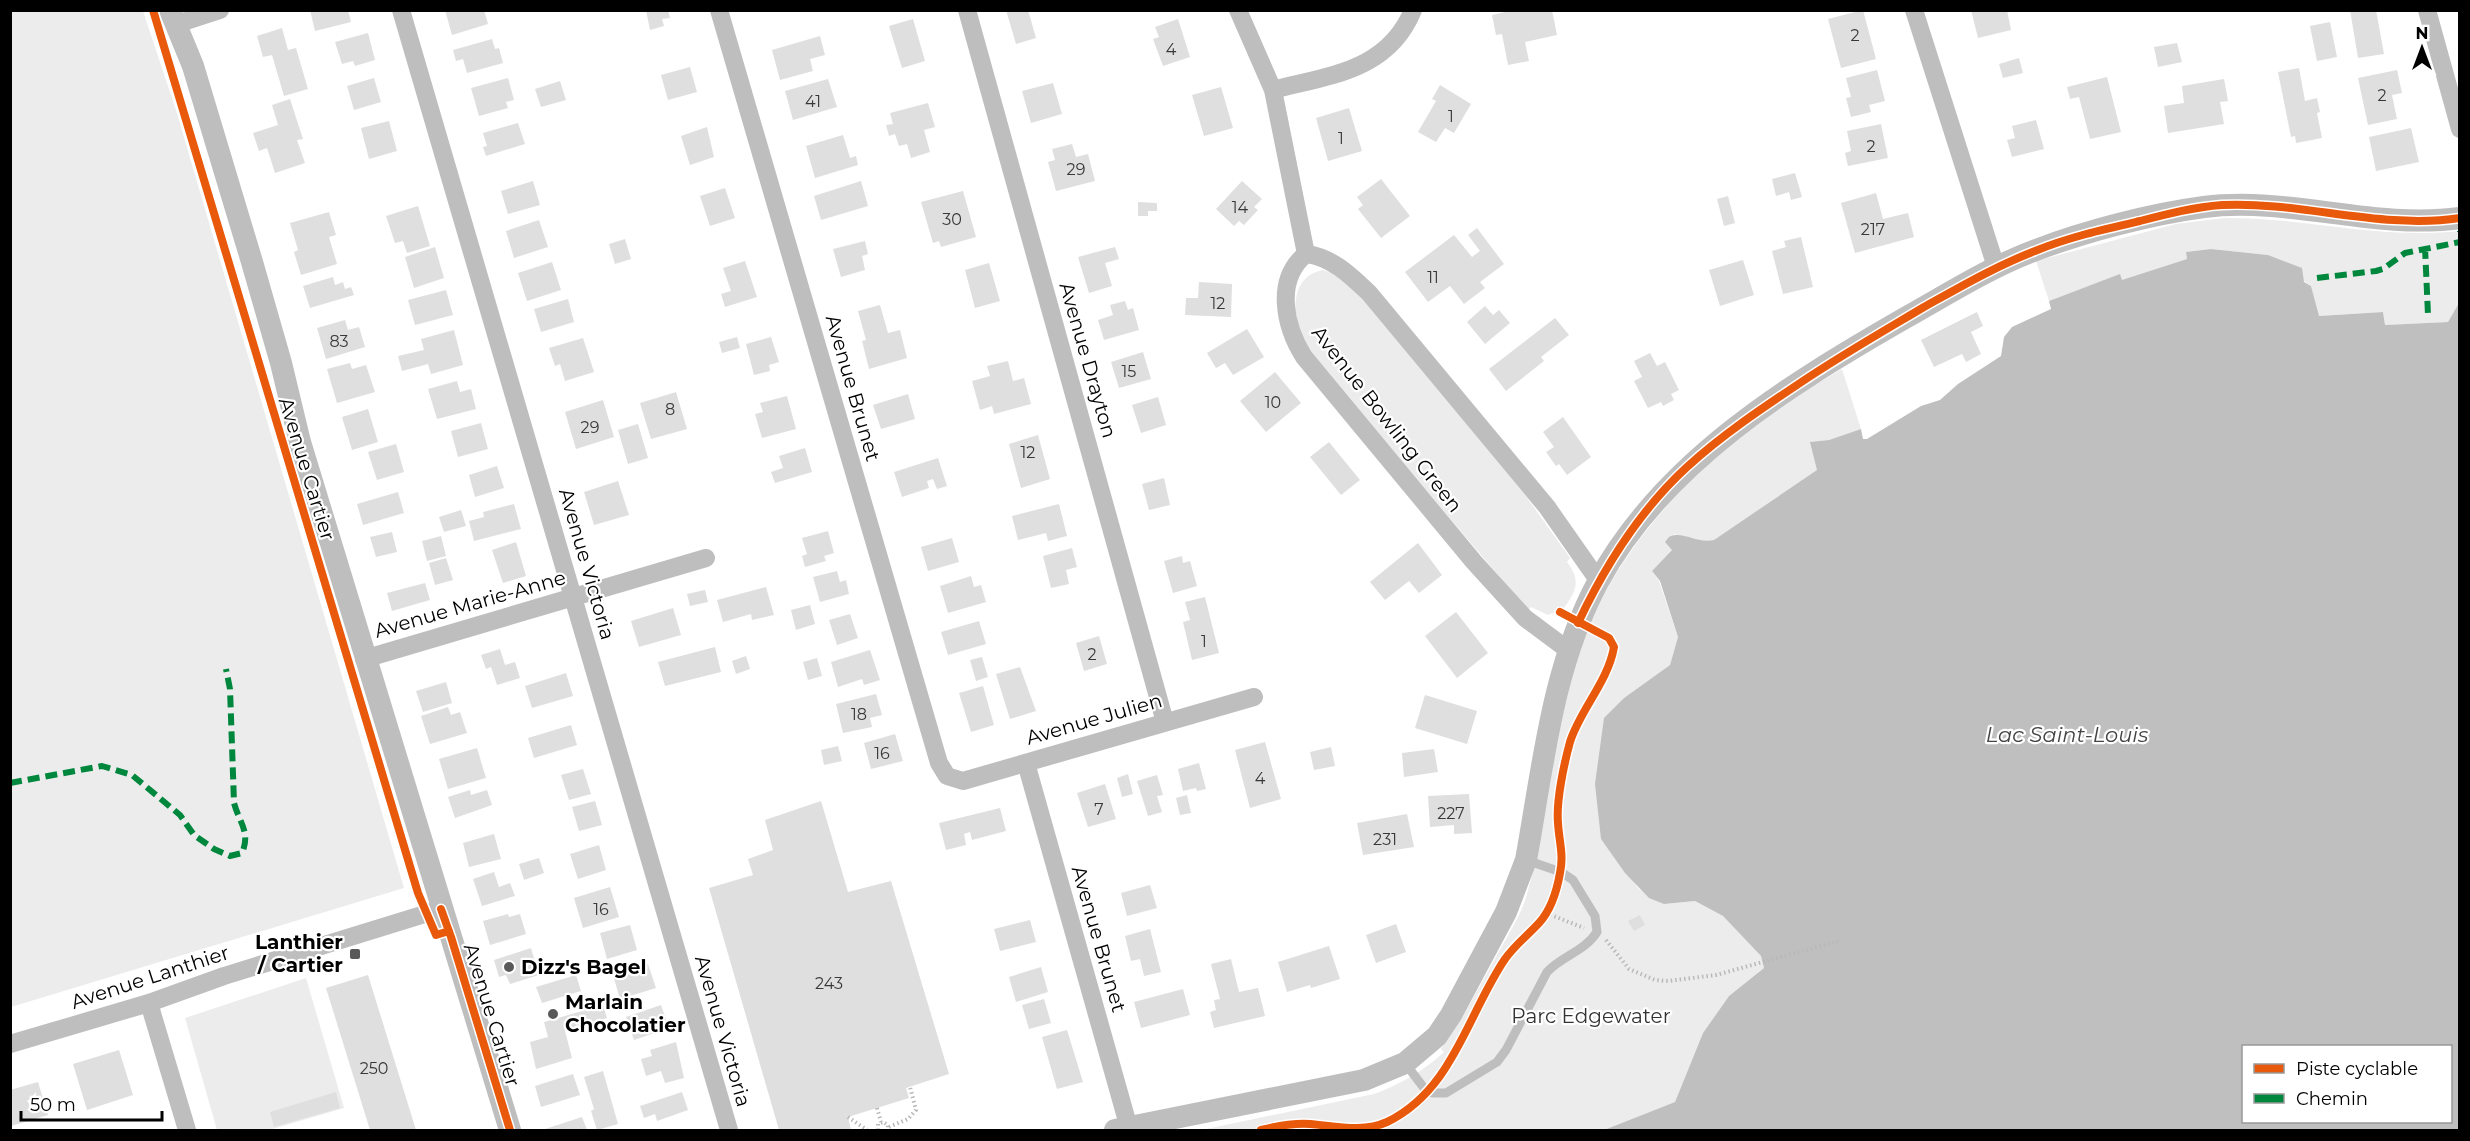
<svg xmlns="http://www.w3.org/2000/svg" width="2470" height="1141" font-family="Montserrat,sans-serif">
<rect width="100%" height="100%" fill="#fff"/>
<path fill="#ececec" d="M11,10L143,11L176,110L404,888L11,1007Z
M2224,218C2303,217 2381,240 2459,231V303L2448,322L2385,325L2383,312L2318,316L2311,286L2268,255L2211,249L2186,252L2187,259L2121,281L2119,275L2049,301L2036,261L2176,224Z
M1323,270L1334,274L1359,294L1523,492L1570,558L1567,562C1581,580 1577,591 1563,609L1548,615L1531,607L1528,610C1476,549 1424,488 1372,426C1352,401 1326,375 1309,349C1292,324 1286,277 1323,270Z
M1842,369L1861,429L1829,440L1811,442L1818,470L1714,540L1703,542L1674,534L1672,550L1652,571L1659,581L1678,637L1670,665L1624,698L1604,719L1601,839L1639,889L1664,904L1695,901L1723,916L1761,956L1764,968L1729,996L1703,1033L1675,1102L1604,1130H1201L1374,1094C1401,1084 1422,1072 1444,1052L1441,1049C1463,1019 1479,987 1497,955C1507,936 1521,916 1527,894C1546,830 1549,763 1564,699C1591,579 1675,482 1772,411C1794,396 1819,383 1842,369Z
M306,978L344,1108L269,1130H217L185,1018Z"/>
<path fill="#bfbfbf" fill-rule="evenodd" d="M2211,249L2268,255L2302,268L2304,282L2311,286L2319,316L2383,312L2385,325L2448,322L2459,303V1130H1604L1675,1102L1703,1033L1729,996L1764,968L1761,956L1723,916L1695,901L1664,904L1649,898L1625,873L1601,839L1595,784L1604,718L1624,698L1670,665L1678,637L1660,581L1652,571L1672,550L1665,542L1669,537C1682,530 1696,544 1714,540L1817,470L1810,442L1829,440L1861,429L1863,439H1867L1921,406L1940,400L1958,384L2001,356L2004,337L2012,327L2051,309L2049,301L2120,274L2122,280L2187,259L2186,252ZM2244,1046H2450V1122H2244Z"/>
<path fill="#dfdfdf" d="M310,10H348L351,22L315,31Z
M445,10H484L488,24L452,35Z
M646,10H668L670,18L662,19L664,26L650,30Z
M1006,10H1028L1036,38L1016,44Z
M1514,10H1552L1557,35L1525,42L1529,61L1508,65L1502,34L1496,35L1492,15Z
M1863,10L1876,59L1841,68L1828,19Z
M1971,10H2007L2011,30L1978,38Z
M2350,10H2376L2384,54L2358,58Z
M913,19L925,61L902,68L889,26Z
M1178,19L1190,57L1163,66L1153,39L1159,37L1155,27Z
M2330,22L2337,57L2317,61L2310,26Z
M282,28L288,50L296,48L308,89L284,96L272,55L263,57L257,36Z
M368,33L375,60L355,66L353,61L342,64L335,42Z
M820,36L825,55L810,59L813,71L780,80L772,50Z
M492,39L495,49L499,48L503,63L467,73L463,59L456,61L453,50Z
M2177,43L2182,62L2158,67L2154,47Z
M2019,58L2023,73L2003,78L1999,64Z
M690,67L697,92L668,100L661,75Z
M2299,68L2305,101L2317,98L2320,112L2317,113L2322,138L2296,143L2295,136L2291,137L2278,72Z
M1877,70L1885,101L1869,105L1871,112L1851,117L1846,98L1851,97L1846,78Z
M2397,70L2402,93L2392,95L2397,119L2368,125L2358,78Z
M2107,77L2121,132L2090,139L2079,97L2070,99L2067,87Z
M374,78L381,102L354,110L347,86Z
M508,78L514,100L506,102L508,108L479,116L471,88Z
M828,79L837,107L793,120L785,91Z
M2224,79L2228,101L2220,102L2224,124L2168,133L2164,106L2184,103L2182,86Z
M560,81L566,100L541,107L535,89Z
M1053,83L1062,114L1031,123L1022,91Z
M1440,85L1471,104L1454,133L1445,128L1436,142L1418,132L1436,101L1432,99Z
M1221,87L1233,128L1204,136L1192,95Z
M290,99L303,139L297,140L305,163L275,173L267,148L259,151L253,133L278,125L272,105Z
M928,103L935,127L924,130L930,152L911,158L907,144L899,146L895,134L889,136L886,125L893,124L890,113Z
M1349,108L1362,151L1328,161L1316,118Z
M2036,120L2044,149L2012,157L2007,140L2015,138L2012,126Z
M389,121L397,151L369,159L361,128Z
M518,123L525,144L486,156L483,147L487,146L483,133Z
M1881,124L1888,158L1848,166L1845,153L1851,151L1847,131Z
M707,127L714,157L690,165L681,136Z
M2411,128L2419,162L2376,171L2369,137Z
M843,135L850,158L856,156L858,165L815,178L806,146Z
M1072,144L1076,157L1088,154L1095,181L1056,191L1048,162L1055,160L1052,149Z
M1795,173L1802,197L1791,200L1789,192L1776,196L1772,179Z
M1381,179L1410,216L1381,238L1358,209L1363,205L1357,197Z
M533,181L540,205L508,214L501,191Z
M861,181L868,206L821,220L814,196Z
M1242,181L1262,199L1254,207L1258,210L1244,225L1239,221L1234,226L1216,209Z
M725,188L735,218L710,226L700,196Z
M963,191L976,237L941,247L939,241L933,243L921,202Z
M1876,193L1883,219L1908,213L1914,237L1855,253L1841,203Z
M1728,196L1735,223L1724,226L1717,199Z
M1138,202L1157,203V211H1148V216H1138Z
M418,206L430,246L407,253L403,241L395,243L386,216Z
M329,212L336,235L329,237L337,264L301,275L294,252L298,250L290,223Z
M539,220L548,247L514,258L506,231Z
M1477,228L1504,264L1480,282L1485,288L1464,304L1450,286L1428,302L1405,272L1454,235L1472,257L1480,251L1468,235Z
M1801,237L1813,287L1783,294L1772,251L1786,247L1784,241Z
M625,239L631,259L615,264L609,244Z
M865,241L868,254L862,256L865,270L841,277L833,249Z
M435,247L444,278L414,288L405,257Z
M1115,247L1119,259L1105,263L1112,286L1089,293L1078,257Z
M1743,260L1754,295L1720,306L1709,270Z
M745,261L757,297L725,307L721,294L731,291L723,268Z
M552,262L561,290L527,301L518,273Z
M989,263L1000,301L975,308L965,270Z
M333,277L335,285L343,282L345,289L351,287L354,295L310,308L303,286Z
M1199,282L1232,284L1231,317L1185,315L1186,298H1198Z
M446,290L453,315L415,325L408,300Z
M568,299L574,322L541,332L534,309Z
M1125,301L1128,310L1133,308L1139,330L1104,340L1098,320L1113,315L1110,305Z
M880,305L888,333L900,330L907,358L869,369L862,341L866,340L858,311Z
M1485,306L1493,315L1499,310L1510,323L1485,344L1467,322Z
M1977,312L1983,326L1971,332L1981,354L1966,362L1962,354L1934,367L1921,340Z
M1555,318L1569,335L1541,357L1544,361L1506,391L1489,369Z
M345,320L348,330L359,327L365,347L326,359L317,328Z
M1247,329L1264,357L1233,375L1225,363L1216,368L1207,353Z
M454,330L463,365L431,374L428,364L402,371L398,356L424,350L421,339Z
M737,337L740,348L722,353L719,342Z
M771,337L779,362L769,365L770,371L754,375L746,344Z
M583,338L594,372L565,381L560,364L555,366L549,348Z
M1143,352L1151,379L1119,388L1111,362Z
M1650,353L1657,366L1665,362L1679,390L1671,394L1674,400L1663,406L1661,402L1648,408L1634,381L1642,377L1634,361Z
M1008,361L1013,381L1024,378L1031,404L994,414L992,406L980,410L972,381L990,376L987,366Z
M350,363L352,369L366,365L375,392L337,403L327,369Z
M1275,372L1301,403L1266,432L1240,401Z
M457,381L460,392L471,389L476,409L437,419L428,389Z
M676,392L687,429L651,439L640,403Z
M908,394L915,419L881,429L873,405Z
M787,396L796,429L762,438L755,414L763,412L760,403Z
M1158,397L1166,425L1141,433L1132,405Z
M603,400L614,437L576,449L565,412Z
M368,409L378,442L352,450L342,417Z
M1563,417L1591,457L1567,475L1559,464L1556,466L1546,452L1554,447L1543,432Z
M481,423L488,449L458,457L451,431Z
M638,424L648,458L628,464L618,430Z
M1038,435L1050,479L1021,488L1009,444Z
M1329,442L1360,480L1341,495L1310,457Z
M396,444L404,472L377,480L368,452Z
M805,448L812,472L775,483L771,472L783,468L779,456Z
M938,458L947,486L937,489L933,479L927,481L929,488L902,497L894,472Z
M497,466L504,488L475,497L469,475Z
M1164,478L1170,505L1149,510L1142,484Z
M618,481L629,515L594,525L584,492Z
M398,492L404,513L363,525L357,504Z
M514,504L521,529L474,541L469,521L484,517L483,512Z
M1059,504L1067,536L1048,541L1046,533L1018,540L1012,516Z
M461,510L466,526L444,532L439,517Z
M828,531L834,553L824,556L826,561L805,567L802,556L807,554L802,538Z
M392,532L397,552L376,557L370,537Z
M441,536L446,556L427,561L422,541Z
M952,538L959,562L928,571L921,547Z
M516,542L526,576L503,583L492,550Z
M1418,543L1442,575L1419,593L1409,581L1385,600L1370,582Z
M1072,548L1077,567L1066,570L1069,584L1051,588L1043,556Z
M1182,556L1183,563L1190,561L1197,586L1173,593L1164,561Z
M446,558L453,580L435,585L429,563Z
M837,571L840,582L846,580L849,594L820,602L813,577Z
M971,576L974,587L981,585L986,602L948,613L940,586Z
M425,583L430,600L392,611L387,593Z
M766,587L774,615L752,620L751,614L723,622L717,600Z
M705,590L708,602L690,606L687,594Z
M1205,597L1219,653L1192,660L1183,622L1190,620L1185,602Z
M810,605L815,624L796,630L791,610Z
M673,608L681,635L639,647L631,621Z
M1456,612L1488,653L1457,678L1425,636Z
M850,614L858,638L837,645L829,620Z
M979,621L986,644L948,655L941,632Z
M1099,636L1107,664L1084,671L1076,643Z
M715,647L721,672L665,686L658,662Z
M500,649L505,665L515,662L520,678L497,685L491,667L486,669L481,655Z
M870,650L880,680L864,685L862,679L838,687L831,662Z
M746,656L750,669L736,674L732,661Z
M982,657L988,677L976,681L970,660Z
M817,658L822,676L808,680L803,662Z
M1020,667L1036,711L1010,719L996,674Z
M566,673L573,696L532,708L525,686Z
M446,682L452,703L423,712L416,691Z
M983,686L994,725L971,732L959,693Z
M876,694L882,715L870,718L872,727L843,733L836,704Z
M1425,695L1477,711L1467,744L1415,728Z
M448,707L451,715L460,712L467,733L430,744L421,716Z
M571,725L577,745L534,758L528,738Z
M895,734L903,761L871,769L864,743Z
M1265,742L1281,799L1250,808L1235,750Z
M838,746L842,761L824,765L821,750Z
M1331,747L1335,766L1314,770L1310,752Z
M477,748L486,778L448,789L439,759Z
M1434,749L1438,772L1404,777L1402,753Z
M1199,763L1206,789L1197,791L1196,788L1183,791L1178,769Z
M583,769L591,794L569,800L561,775Z
M1128,774L1133,794L1122,797L1117,778Z
M1157,775L1163,795L1157,796L1162,812L1148,816L1137,781Z
M1105,784L1116,819L1088,827L1077,793Z
M470,790L471,795L487,790L492,805L455,818L448,797Z
M1469,794L1472,833L1454,834V825L1430,827L1428,796Z
M1187,795L1191,813L1180,815L1176,798Z
M595,801L602,825L579,831L572,807Z
M821,801L848,892L891,881L949,1074L906,1088L909,1098L848,1117L851,1130H779L709,888L753,875L748,859L773,850L765,820Z
M1000,808L1006,831L972,840L970,832L964,834L966,845L946,850L939,823Z
M1407,814L1414,847L1363,855L1357,823Z
M494,834L501,859L469,867L463,843Z
M599,845L606,870L578,879L570,854Z
M539,858L544,873L524,880L519,864Z
M494,872L499,887L510,883L515,896L482,906L473,879Z
M1150,885L1157,908L1127,916L1121,893Z
M610,887L619,917L583,928L574,898Z
M508,914L509,917L520,914L526,934L490,945L483,921Z
M1640,915L1645,925L1634,931L1628,921Z
M1030,920L1036,942L1000,951L994,929Z
M1396,924L1406,952L1376,963L1366,935Z
M630,925L637,950L607,959L600,933Z
M1150,929L1161,972L1144,976L1140,959L1131,961L1125,936Z
M1329,946L1340,979L1311,988L1310,985L1287,992L1278,962Z
M531,948L539,975L510,984L506,975L499,977L494,960Z
M1231,959L1239,992L1258,988L1265,1016L1214,1028L1210,1012L1216,1010L1214,1000L1220,999L1211,964Z
M648,964L656,988L620,999L613,975Z
M1041,967L1048,992L1016,1002L1009,977Z
M368,975L416,1130H370L326,988Z
M576,975L581,991L542,1003L536,987Z
M1183,989L1190,1015L1141,1028L1134,1002Z
M1044,999L1051,1023L1029,1029L1022,1005Z
M603,1005L607,1018L565,1031L572,1058L536,1069L530,1042L548,1037L544,1022Z
M661,1005L669,1028L634,1040L626,1017Z
M1067,1030L1083,1082L1057,1089L1042,1037Z
M676,1042L684,1078L665,1083L661,1071L646,1076L641,1059L652,1056L650,1050Z
M119,1050L133,1095L87,1110L73,1064Z
M603,1071L618,1124L597,1130L591,1111L594,1109L584,1077Z
M573,1074L580,1095L541,1107L535,1086Z
M38,1082L48,1115L11,1126L10,1090Z
M336,1092L340,1108L274,1127L270,1112Z
M682,1092L688,1110L657,1121L655,1114L644,1118L640,1106Z
M582,1117L587,1130H542Z"/>
<g fill="none" stroke-linecap="round" stroke-linejoin="round">
<path stroke="#b9b9b9" stroke-width="4" stroke-dasharray="1.5 3" stroke-linecap="butt" d="M1546,913L1584,928
M1606,940L1629,969L1655,980L1668,981L1716,975L1839,941
M877,1108L881,1122
M848,1117L867,1130
M889,1127L908,1119L916,1110L910,1087
M878,1130V1124L883,1122L888,1125V1130"/>
<path stroke="#bebebe" stroke-width="9" d="M1405,1063L1427,1092L1433,1093H1446L1497,1062L1506,1050L1547,972C1563,955 1584,952 1597,932L1595,916L1573,880L1561,872L1526,860"/>
<path stroke="#bebebe" stroke-width="18" d="M401,10L729,1130
M719,10L939,763L947,776L963,781L1254,697
M967,10L1165,722
M1238,10L1273,90L1306,254
M1914,10L1996,267
M2427,10L2460,129
M177,24L220,10
M1273,90C1330,75 1388,71 1413,10
M1568,650L1525,618L1474,562L1304,357C1285,327 1274,280 1306,254C1332,257 1351,276 1369,293L1547,507L1598,580
M364,659L706,558
M1026,763L1129,1128
M149,1003L187,1130
M10,1044L149,1003L224,976L441,909"/>
<path stroke="#bebebe" stroke-width="22" d="M170,10L193,66L252,262L281,363L300,442L510,1130
M1115,1130L1364,1080L1405,1063L1437,1036L1451,1015L1506,912L1526,860C1543,767 1552,667 1598,582C1663,462 1790,384 1905,318C1948,294 1990,267 2036,250C2086,231 2151,214 2204,207C2289,196 2374,230 2460,218"/>
<path stroke="#00873e" stroke-width="6" stroke-dasharray="12 6" stroke-linecap="butt" d="M2460,231V232
M2425,247L2428,315
M2317,278L2376,271L2383,269L2405,253L2460,242
M10,783L102,766L132,775L180,815L194,835L214,849L230,856L242,853C251,832 239,822 234,803L230,689L226,669"/>
<g stroke="#fff" stroke-width="11">
<path id="cycleway" d="M153,10L418,893L436,935L449,931
M1578,623C1605,566 1640,510 1687,467C1722,435 1761,409 1800,383C1840,356 1882,332 1924,307C1960,287 1996,266 2035,251C2069,237 2105,229 2140,221C2167,214 2194,207 2222,205C2301,201 2380,230 2460,218
M441,909L451,937L510,1130
M1261,1130C1277,1126 1294,1123 1310,1124C1335,1126 1363,1133 1387,1122C1453,1090 1467,1015 1505,959C1515,945 1528,935 1539,923C1551,910 1557,890 1560,873C1564,855 1559,841 1558,823C1556,801 1564,764 1570,742C1580,710 1608,682 1614,647L1609,638L1560,612"/>
</g>
<use href="#cycleway" stroke="#e8590c" stroke-width="8"/>
</g>
<g fill="#595959" stroke="#fff" stroke-width="2">
<rect x="349" y="948" width="12" height="12" rx="3"/>
<circle cx="509" cy="967" r="6"/>
<circle cx="553" cy="1014" r="6"/>
</g>
<g text-anchor="middle" stroke-width="4.5" stroke-linejoin="round" paint-order="stroke">
<g font-size="16" fill="#383838">
<text x="1855" y="41">2</text>
<text x="1171" y="55">4</text>
<text x="2382" y="101">2</text>
<text x="813" y="107">41</text>
<text x="1451" y="122">1</text>
<text x="1341" y="144">1</text>
<text x="1871" y="152">2</text>
<text x="1076" y="175">29</text>
<text x="1240" y="213">14</text>
<text x="952" y="225">30</text>
<text x="1873" y="235">217</text>
<text x="1433" y="283">11</text>
<text x="1218" y="309">12</text>
<text x="339" y="347">83</text>
<text x="1129" y="377">15</text>
<text x="1273" y="408">10</text>
<text x="670" y="415">8</text>
<text x="590" y="433">29</text>
<text x="1028" y="458">12</text>
<text x="1204" y="647">1</text>
<text x="1092" y="660">2</text>
<text x="859" y="720">18</text>
<text x="882" y="759">16</text>
<text x="1260" y="784">4</text>
<text x="1099" y="815">7</text>
<text x="1451" y="819">227</text>
<text x="1385" y="845">231</text>
<text x="601" y="915">16</text>
<text x="829" y="989">243</text>
<text x="374" y="1074">250</text>
</g>
<g font-size="20" fill="#000" stroke="#fff">
<text transform="translate(1088 360) rotate(74)" y="7">Avenue Drayton</text>
<text transform="translate(853 388) rotate(74)" y="7">Avenue Brunet</text>
<text transform="translate(1387 419) rotate(52)" y="7">Avenue Bowling Green</text>
<text transform="translate(307 469) rotate(73)" y="7">Avenue Cartier</text>
<text transform="translate(587 564) rotate(74)" y="7">Avenue Victoria</text>
<text transform="translate(470 604) rotate(-16)" y="7">Avenue Marie-Anne</text>
<text transform="translate(1094 719) rotate(-16)" y="7">Avenue Julien</text>
<text transform="translate(1099 939) rotate(74)" y="7">Avenue Brunet</text>
<text transform="translate(150 977) rotate(-18)" y="7">Avenue Lanthier</text>
<text transform="translate(492 1015) rotate(73)" y="7">Avenue Cartier</text>
<text transform="translate(723 1031) rotate(74)" y="7">Avenue Victoria</text>
</g>
<g font-size="20" font-weight="bold" fill="#000" stroke="#fff" text-anchor="start">
<text x="343" y="949" text-anchor="end">Lanthier<tspan x="343" dy="23">/ Cartier</tspan></text>
<text x="521" y="974">Dizz's Bagel</text>
<text x="565" y="1009">Marlain<tspan x="565" dy="23">Chocolatier</tspan></text>
</g>
<g font-size="20" fill="#333" stroke="#fff">
<text x="1591" y="1023">Parc Edgewater</text>
</g>
<g font-size="21" font-style="italic" fill="#444" stroke="#fff">
<text x="2067" y="742">Lac Saint-Louis</text>
</g>
</g>
<rect width="2470" height="1141" fill="none" stroke="#000000" stroke-width="24"/>
<rect x="2242" y="1045" width="210" height="78" fill="#ffffff" stroke="#999999" stroke-width="1.5"/>
<rect x="2254" y="1064" width="30" height="9" fill="#e8590c" stroke="#999999" stroke-width="1.5"/>
<text x="2296" y="1075" font-size="18" fill="#000000">Piste cyclable</text>
<rect x="2254" y="1094" width="30" height="9" fill="#00873e" stroke="#999999" stroke-width="1.5"/>
<text x="2296" y="1105" font-size="18" fill="#000000">Chemin</text>
<g transform="translate(2422 48)" stroke="#ffffff" stroke-width="4.5" paint-order="stroke">
<path d="M0-4.5L10 22L0 15L-10 22Z" fill="#000000"/>
<text y="-9" font-size="16" font-weight="bold" text-anchor="middle" fill="#000000">N</text>
</g>
<path d="M21 1111v9h141v-9" fill="none" stroke="#000000" stroke-width="3"/>
<text x="30" y="1111" font-size="18" fill="#000000" stroke="#ffffff" stroke-width="4.5" paint-order="stroke">50 m</text>
</svg>
